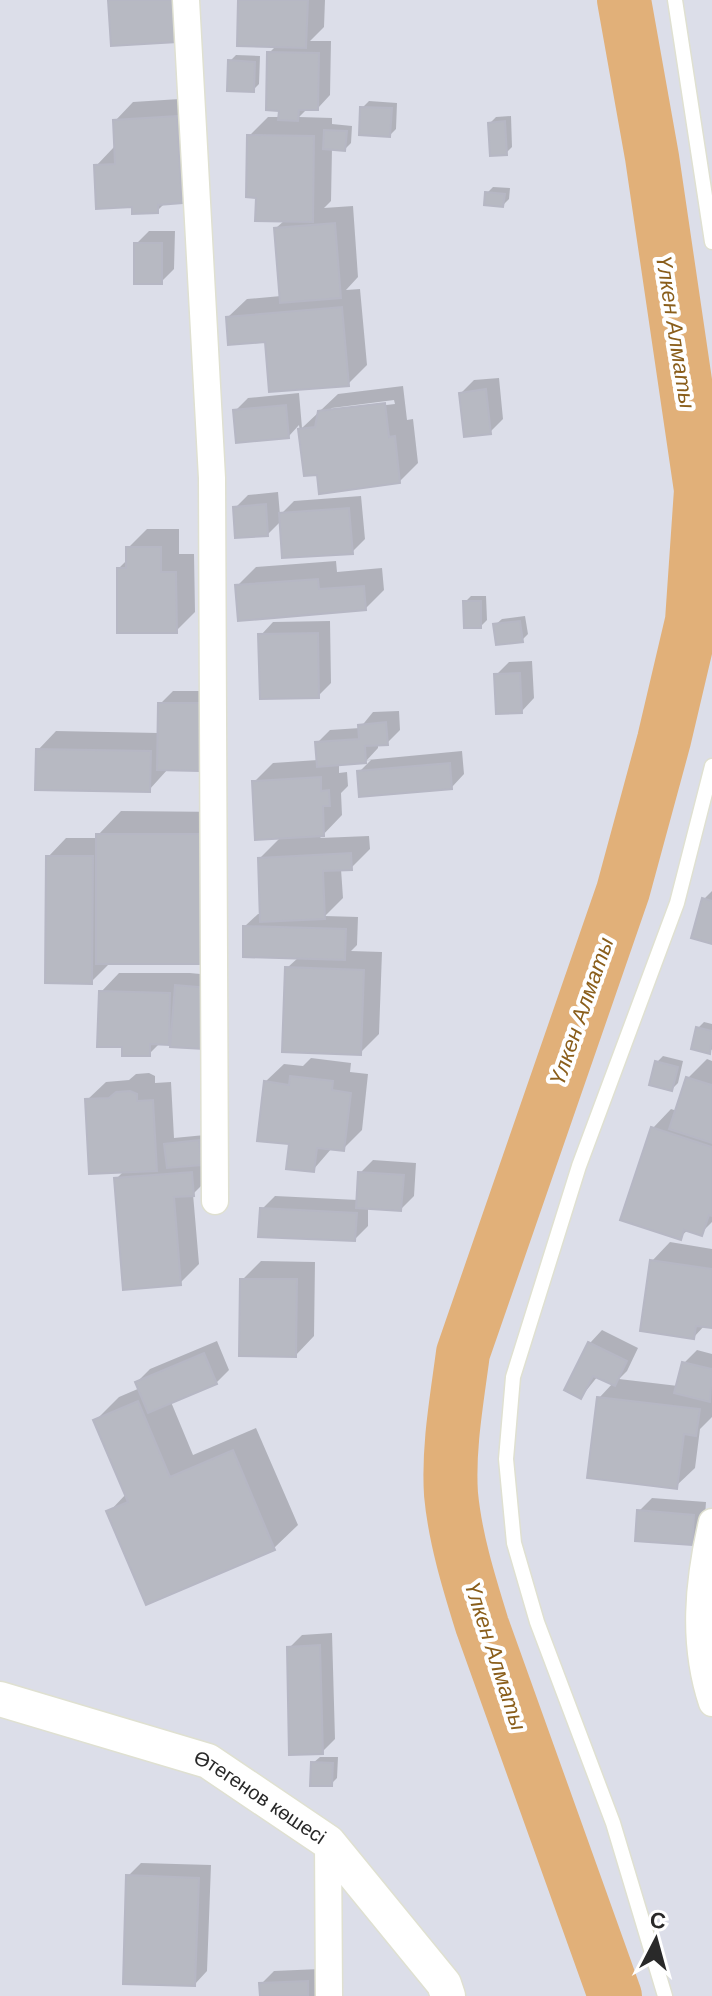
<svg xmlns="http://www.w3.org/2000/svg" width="712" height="1996" font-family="Helvetica,sans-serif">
<rect width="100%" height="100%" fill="#dcdee9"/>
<path fill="#0003" fill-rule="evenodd" d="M240,0H325L324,27L310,41H331L330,95L318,108H308L299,117L332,118V124L352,126L351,143L345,149L332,148L331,201L324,208L353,206L358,277L346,290L360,289L367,365L348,384L228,317L247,299L281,296L276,228L285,220L258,196L249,136L268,117H280L269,53L277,45Z
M236,55L260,56L259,84L253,90L230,61Z
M195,98L200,183L181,201L166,202L157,211L133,204L96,166L114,147L115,121L133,102Z
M369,101L397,103L396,129L390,135L362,108Z
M511,116L512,147L506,153L490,123L496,117Z
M493,187L510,188L509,199L503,205L487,193Z
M149,231H175L174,269L161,282L136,244Z
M499,378L503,419L490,432L461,393L474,380Z
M403,386L407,420L413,419L418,463L400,481L318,473L306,474L299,425L289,436L235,411L248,398L299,393L302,428L338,394ZM394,400L395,404L327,412L332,408Z
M278,492L280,515L294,501L361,496L365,539L352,552L282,520L268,534L235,508L248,495Z
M147,529H179V554H194L195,612L176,631L118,569L128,559V548Z
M336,561L337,572L382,568L384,590L365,609L237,586L256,567Z
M471,596H486L487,620L481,626L465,602Z
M525,616L528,634L522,640L495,625L502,619Z
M330,621L331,683L318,696L261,635L273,622Z
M532,661L534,698L522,711L496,675L509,662Z
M173,691H212L211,756L198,769H168L149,790L38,750L56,731L159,733L160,704Z
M399,711L400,730L387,743L378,744V748L367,760L462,751L464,774L452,787L359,772L371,760L339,763V773L347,772L348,786L341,793L342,815L320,838L369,836L370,849L351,868L341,869L343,898L325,916L358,917L357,945L351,951L382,952L379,1034L360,1053L287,968L299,957L245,926L258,914H262L260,858L282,836L254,782L273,763L318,760L317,743L330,730L360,728L373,712Z
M121,811L225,812L111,962L91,982L48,857L66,838H98V835Z
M712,891V942L704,899Z
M119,973H190L221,976L173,1038L168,1043L161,1042L149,1054L101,992Z
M704,1022L712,1024V1049L710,1052L698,1028Z
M663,1056L683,1061L678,1083L672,1089L657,1062Z
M311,1058L351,1063L350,1072L368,1074L362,1130L343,1149L332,1148L313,1170L291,1143L265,1082L284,1064L303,1066Z
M707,1059L712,1061V1222L701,1233L688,1230L680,1237L653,1128L671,1109L677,1111L688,1078Z
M149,1073L155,1076V1083L171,1082L174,1138L205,1135L212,1175L193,1194L199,1264L180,1283L116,1179L125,1170L87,1100L106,1082L129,1080L136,1074Z
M373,1160L416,1163L414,1196L401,1209L368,1207V1226L355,1239L262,1209L275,1196L358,1200L360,1173Z
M670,1242L712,1249V1326L705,1325L694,1337L652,1261Z
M261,1261L315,1262L314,1336L296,1355L242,1280Z
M602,1330L638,1348L627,1371L619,1379L678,1386L684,1363L697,1350L712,1354V1417L700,1429L695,1468L676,1486L599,1398L613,1383L598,1376L581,1397L590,1343Z
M217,1341L229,1370L216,1383L171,1402L193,1455L256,1428L298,1525L274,1548L109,1512L127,1493L96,1420L119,1397L140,1388L137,1382L150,1369Z
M652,1498L706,1502L704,1530L692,1543L639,1511Z
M332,1633L335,1739L322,1752L289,1648L302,1635Z
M320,1757H338L337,1778L331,1784L313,1763Z
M141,1863L211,1865L207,1971L195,1984L128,1876Z
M320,1969L318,1996H262L261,1984L274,1971Z"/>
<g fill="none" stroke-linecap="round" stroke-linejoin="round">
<path stroke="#e1b079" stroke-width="54" d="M615,1996L482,1625C469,1583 455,1538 451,1494C448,1447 457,1399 463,1353L623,891L664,740L692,621L701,490L652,157L624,0"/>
</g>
<path fill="#b7b9c2" stroke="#b6b7c4" stroke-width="2" d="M108,0H175L177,42L111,46Z
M238,0H308L306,48L237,46Z
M267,52L319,53L318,110H299L298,121L278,120L279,111L266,110Z
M228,60L255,62L254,92L227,91Z
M360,107L392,108L390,137L359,135Z
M177,116L182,203L158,205V213L132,214V207L96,209L94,165L115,164L113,120Z
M505,121L507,155L490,156L488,123Z
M324,130L347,131L345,151L323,149Z
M247,135L314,136L313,222L255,221L256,198L246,197Z
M485,192L505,194L503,207L484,205Z
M335,223L341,298L280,303L274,228Z
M134,243H162V284H134Z
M342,307L349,386L269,392L265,342L228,345L226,317Z
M486,389L491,434L464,437L459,393Z
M385,403L389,437L395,436L400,483L319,494L317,475L304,476L298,429L315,427L318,411Z
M286,405L289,438L236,443L233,410Z
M266,504L268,536L235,538L233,507Z
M349,508L353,554L282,558L279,513Z
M126,547H161V572H176L177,633H117V568H126Z
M318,579L319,589L364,586L366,610L238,621L235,585Z
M463,601H481V628H464Z
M520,621L523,642L496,645L493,624Z
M318,633L319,698L260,699L258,634Z
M520,673L522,713L496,714L494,674Z
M158,703H200L199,771L157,770Z
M386,722L388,745L365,746L366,763L317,767L315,742L359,739L358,725Z
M36,749L151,751L150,792L35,790Z
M450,763L452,789L359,797L357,771Z
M321,777V791L329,790L330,806H323L324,836L255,840L252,781Z
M96,834H203L202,964H96Z
M351,853L352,870L323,871L325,919L260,922L258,858Z
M46,856H93L92,984L45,983Z
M702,898L712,901V944L691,938Z
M243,926L346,929L345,960L243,957Z
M285,967L364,970L361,1055L282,1052Z
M175,985L209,988L204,1049L170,1047Z
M99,991L170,993L169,1045L150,1044V1056H122V1047H97Z
M696,1027L712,1031L710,1054L691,1049Z
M655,1061L678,1067L672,1091L649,1085Z
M290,1076L333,1081L332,1090L351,1093L344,1151L317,1148L314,1172L286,1169L289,1144L257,1141L264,1081L289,1085Z
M686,1077L712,1085V1143L669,1129Z
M130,1091L137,1094V1101L153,1100L157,1171L89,1174L85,1099L109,1098L116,1092Z
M651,1127L712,1147V1216L709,1215L702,1236L684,1230L681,1240L620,1220Z
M199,1140L202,1165L167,1168L164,1144Z
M192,1172L194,1196L174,1197L181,1285L123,1290L114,1178Z
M358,1172L404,1175L401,1211L356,1208Z
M260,1208L357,1213L355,1241L258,1237Z
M650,1260L712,1269V1328L696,1326L694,1339L640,1331Z
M240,1279H297L296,1357L239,1356Z
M588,1342L627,1361L615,1386L593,1376L581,1399L564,1390Z
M204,1353L217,1384L148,1413L135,1382Z
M682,1362L712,1369L710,1402L674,1393Z
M597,1397L700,1409L696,1436L684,1434L677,1489L587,1478Z
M138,1401L170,1477L233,1450L275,1550L146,1605L106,1511L128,1502L93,1420Z
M637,1510L694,1515L692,1545L635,1541Z
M320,1645L323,1754L289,1755L287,1647Z
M311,1762L333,1763L332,1786H310Z
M126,1875L199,1878L195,1986L123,1984Z
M308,1981V1996H260L259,1983Z"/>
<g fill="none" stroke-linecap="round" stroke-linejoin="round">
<g stroke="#dfe0d1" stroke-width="17">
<path id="service" d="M675,0L712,242
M665,1996L613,1823L537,1622L514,1543L506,1459L513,1377L579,1166L677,903L712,766"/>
</g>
<g stroke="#dfe0d1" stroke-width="29">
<path id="minor" d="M186,0L212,478L215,1201
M712,1522C698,1582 692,1643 712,1703
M328,1842L329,1996"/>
</g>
<g stroke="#dfe0d1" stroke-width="37">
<g id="tertiary">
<path id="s1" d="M0,1699L208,1761L328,1842L444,1984L448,1996"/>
</g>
</g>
<use href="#service" stroke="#fff" stroke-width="14"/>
<use href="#minor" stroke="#fff" stroke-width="26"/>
<use href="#tertiary" stroke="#fff" stroke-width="34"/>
</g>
<g text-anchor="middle" stroke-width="8" stroke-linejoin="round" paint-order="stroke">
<g font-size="20" fill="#292929" stroke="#fff">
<text dy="7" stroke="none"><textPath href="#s1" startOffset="280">Өтегенов көшесі</textPath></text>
</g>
<g font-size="22" font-style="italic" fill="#8a5e1b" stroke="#fff">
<text transform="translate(676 332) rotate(81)" y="8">Үлкен Алматы</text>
<text transform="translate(581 1011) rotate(-71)" y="8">Үлкен Алматы</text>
<text transform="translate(496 1656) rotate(72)" y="8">Үлкен Алматы</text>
</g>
</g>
<g transform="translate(656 1940) rotate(6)" stroke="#ffffff" stroke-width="6" paint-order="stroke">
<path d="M0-6L14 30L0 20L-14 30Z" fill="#292929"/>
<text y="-12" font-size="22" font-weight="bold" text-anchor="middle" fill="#292929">С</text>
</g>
</svg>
